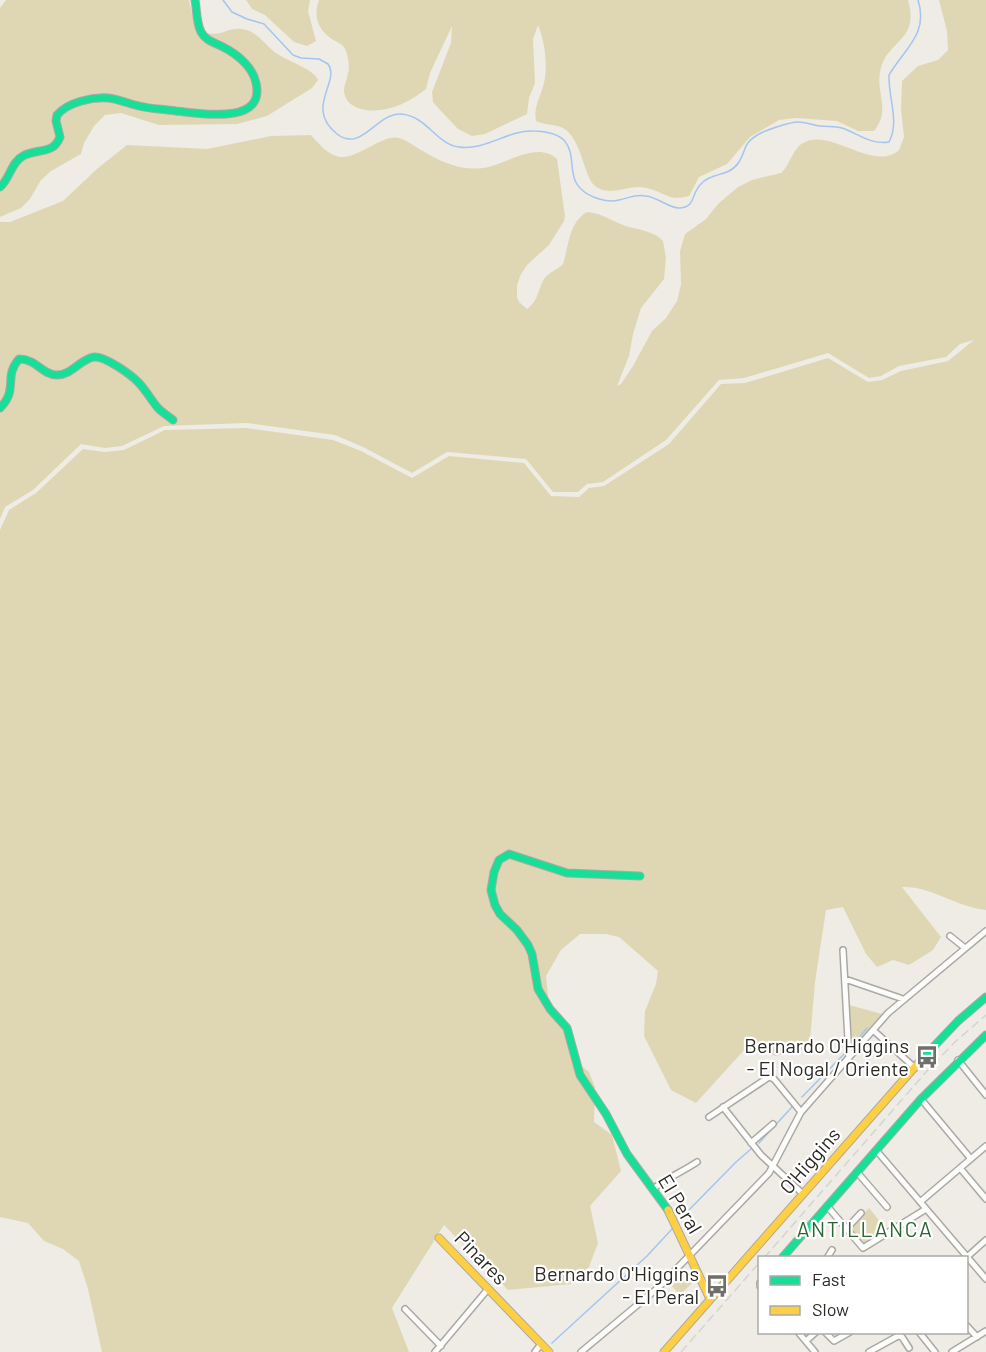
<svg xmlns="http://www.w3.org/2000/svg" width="986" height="1352" font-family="Barlow,sans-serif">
<rect width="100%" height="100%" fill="#eeece5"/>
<path fill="#dfd7b4" d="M6,0H189L194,23L198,30C223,40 223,27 242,29C256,30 266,46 276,53C287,61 314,69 318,80L312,88L267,116L237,124L159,125L121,113L105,115L94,126L84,143L81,154L51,171L41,180L30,199L21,208L0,217V8Z
M246,0H310L308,11L316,41L307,46L294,42L265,15L252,9Z
M319,0H908C920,43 886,39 880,72C876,94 891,110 874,131H858L837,121L796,118L779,120L750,137L727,164L699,177L689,196C685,197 679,198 675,198C664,196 653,187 639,187C624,187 607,197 594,185C583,174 582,139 563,128C554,124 544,125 536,121C533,107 541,96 544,83C548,66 545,42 538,25L533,39L535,83L529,98L527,114L485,134L472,136L458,129L439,109L433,102L432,92L451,43L452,26L430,73L426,89C407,104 382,116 358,108C350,105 345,100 344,91C344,85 347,80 348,73C350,67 348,57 346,51C344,44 338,43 332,39C318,30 313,16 319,0Z
M939,0H986V910C957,907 931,886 902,887L941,937L933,950L909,965L893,960L877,967L866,954L843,907L826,910L815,982L810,1041L806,1048L776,1056L746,1048L696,1103L671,1090L644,1036L645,1011L656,984L658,971L619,937L606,934H580L561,950L546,976L549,1005L567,1026L569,1048L575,1061L589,1072L595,1087L594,1122L612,1135L621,1171L590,1206L598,1243L589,1267L571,1284L508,1290L444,1225L392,1308L409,1352H102L88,1289L79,1261L63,1249L44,1241L28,1223L0,1217V530L9,510L36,493L83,449L105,452L124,450L165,430L246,428L333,440L361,451L412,478L449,456L524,463L551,496L579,497L589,488L604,486L669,444L721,384L745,383L828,358L868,382L882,380L901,371L948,361L974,340L960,344L946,357L899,366L881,376L869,378L828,353L744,378L719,380L666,440L603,482L587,484L578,492H553L526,459L447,452L412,473L363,447L335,435L247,423L164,426L122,446L105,448L81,444L33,490L5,507L0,519V222H10L63,201L98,168L127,145L207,149L271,136L311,135C337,166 345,160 377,143C384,140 391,136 399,138C407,140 415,147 423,151C440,162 462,171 483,168C505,165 537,140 557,159L565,216L564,221L549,245L527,265L521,274L517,285V297L519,302L527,309C538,302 538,289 544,279C549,272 557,270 563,264C569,247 568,223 587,212C601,213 610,220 623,225C636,230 653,230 663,241L666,258L664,279L641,308L633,334L629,356L617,386L621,384L633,366L652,331L666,318L677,301L681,284L680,251L685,234L706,219L718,204L738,187L752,180L781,173C790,165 793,148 803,143C831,127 873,173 899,150L904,137L901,109L902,81L918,66L938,60L948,50L947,31Z
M849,1005L882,1014L851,1050Z
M869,1208L887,1230L863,1246L850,1229Z
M685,1269L696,1279L680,1295L670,1284Z"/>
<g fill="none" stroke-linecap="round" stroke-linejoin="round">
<path stroke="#a4c5f0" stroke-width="1.5" d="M223,0L232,12L247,19L264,24L293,55L301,58L319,59L328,64C341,81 304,108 337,134C362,153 376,113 401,114C427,116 436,144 459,147C485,151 508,130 533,131C589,132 561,171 581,189C590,198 608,203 619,200C629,198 635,194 646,196C657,197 671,209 679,208C696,208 691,193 701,184C711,172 730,177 739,162C747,149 742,144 759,134C766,130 790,122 798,122C805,122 813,125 820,126C827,127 835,126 842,128C859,134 871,145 889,142C900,122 888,97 889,75C904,49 929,34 918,0
M852,1046L867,1028
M802,1097L846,1052
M759,1143L792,1107
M683,1216L736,1162L751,1149
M552,1343L647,1256L672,1229"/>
<g stroke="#aba9a4" stroke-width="8">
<path id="street" d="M950,936L965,948
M843,950L849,1058
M845,979L903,999
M873,1030L915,1068
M958,1060L986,1095
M921,1099L971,1159
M723,1107L761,1155L803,1194
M709,1117L769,1077L774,1079L801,1112
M751,1143L773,1124
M876,1150L986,1279
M960,1168L986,1199
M857,1172L887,1207
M653,1189C667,1178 682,1172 697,1162
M920,1202L986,1146
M827,1206L863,1248L926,1209
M846,1229L861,1213
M967,1257L986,1240
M827,1258L832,1250
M760,1283V1286
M405,1309L441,1346
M966,1325L977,1337
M798,1332L815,1352
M825,1332L834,1341L850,1332
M919,1332L935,1352
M806,1341L816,1332
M435,1352L488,1289
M535,1352L541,1344
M581,1352L659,1287L769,1173L801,1112L888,1013L986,931
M869,1352L898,1336L902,1337L909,1348
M952,1352L986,1331"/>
</g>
<g stroke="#aba9a4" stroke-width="9">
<path id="fast" d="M0,187C10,179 11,162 23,156C38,148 53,155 60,137L56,121L57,115C68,102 92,97 108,98C119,99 129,104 139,106C151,109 163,109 176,111C198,113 266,126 256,83C253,67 237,54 223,47C214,42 206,41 201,32C196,22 197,10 195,0
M0,408C19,389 3,377 19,359C37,359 42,375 57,375C72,375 80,359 94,357C105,356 130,374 138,382C146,390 151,400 158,408C163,413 168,416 173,420
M640,876L567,873L509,854L499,860L494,872L491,890L495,905L500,914L517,930L528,945L532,954L538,989L550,1009L567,1028L580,1075L606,1114L627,1154L668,1210
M921,1060L958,1021L986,997
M782,1258L921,1099L986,1035"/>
</g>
<g stroke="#aba9a4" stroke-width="9">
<path id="slow" d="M668,1210L710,1299
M439,1238L549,1352
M664,1352L921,1060"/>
</g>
<use href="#street" stroke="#fcfcfb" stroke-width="5"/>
<use href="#fast" stroke="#16e098" stroke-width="7"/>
<use href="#slow" stroke="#ffcf43" stroke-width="7"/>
<path stroke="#d4d4d2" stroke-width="1.5" stroke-dasharray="9 4.5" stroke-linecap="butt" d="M764,1258L926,1072L955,1042L986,1015
M681,1352L760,1262"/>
</g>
<defs>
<g id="bus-bare" transform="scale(1.8)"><path d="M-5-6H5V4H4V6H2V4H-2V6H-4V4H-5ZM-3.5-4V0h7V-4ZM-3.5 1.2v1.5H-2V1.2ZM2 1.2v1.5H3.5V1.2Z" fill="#6f6e68" stroke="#fff" stroke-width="2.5" paint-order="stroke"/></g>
</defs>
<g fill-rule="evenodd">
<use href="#bus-bare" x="927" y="1057"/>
<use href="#bus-bare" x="717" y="1286"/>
</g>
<g text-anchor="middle" stroke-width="4.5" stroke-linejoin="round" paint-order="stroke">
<g font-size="20" fill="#2b2a25" stroke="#fff" text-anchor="end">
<text x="909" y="1053">Bernardo O'Higgins<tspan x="909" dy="23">- El Nogal / Oriente</tspan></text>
<text x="699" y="1281">Bernardo O'Higgins<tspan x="699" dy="23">- El Peral</tspan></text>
</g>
<g font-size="20" fill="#2b2a25" stroke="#fff">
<text transform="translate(810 1161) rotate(-49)" y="7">O'Higgins</text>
<text transform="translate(680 1204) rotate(59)" y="7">El Peral</text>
<text transform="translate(481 1258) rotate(46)" y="7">Pinares</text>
</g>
<g font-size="21" letter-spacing="1.5" fill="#2d6431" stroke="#fff">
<text x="865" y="1237">ANTILLANCA</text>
</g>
</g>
<rect x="758" y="1256" width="210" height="78" fill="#ffffff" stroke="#aaaaa8" stroke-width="1.5"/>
<rect x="770" y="1276" width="30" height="9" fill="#16e098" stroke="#aaaaa8" stroke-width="1.5"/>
<text x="812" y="1286" font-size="18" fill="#2b2a25">Fast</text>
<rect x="770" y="1306" width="30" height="9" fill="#ffcf43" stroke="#aaaaa8" stroke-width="1.5"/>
<text x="812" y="1316" font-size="18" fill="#2b2a25">Slow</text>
</svg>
